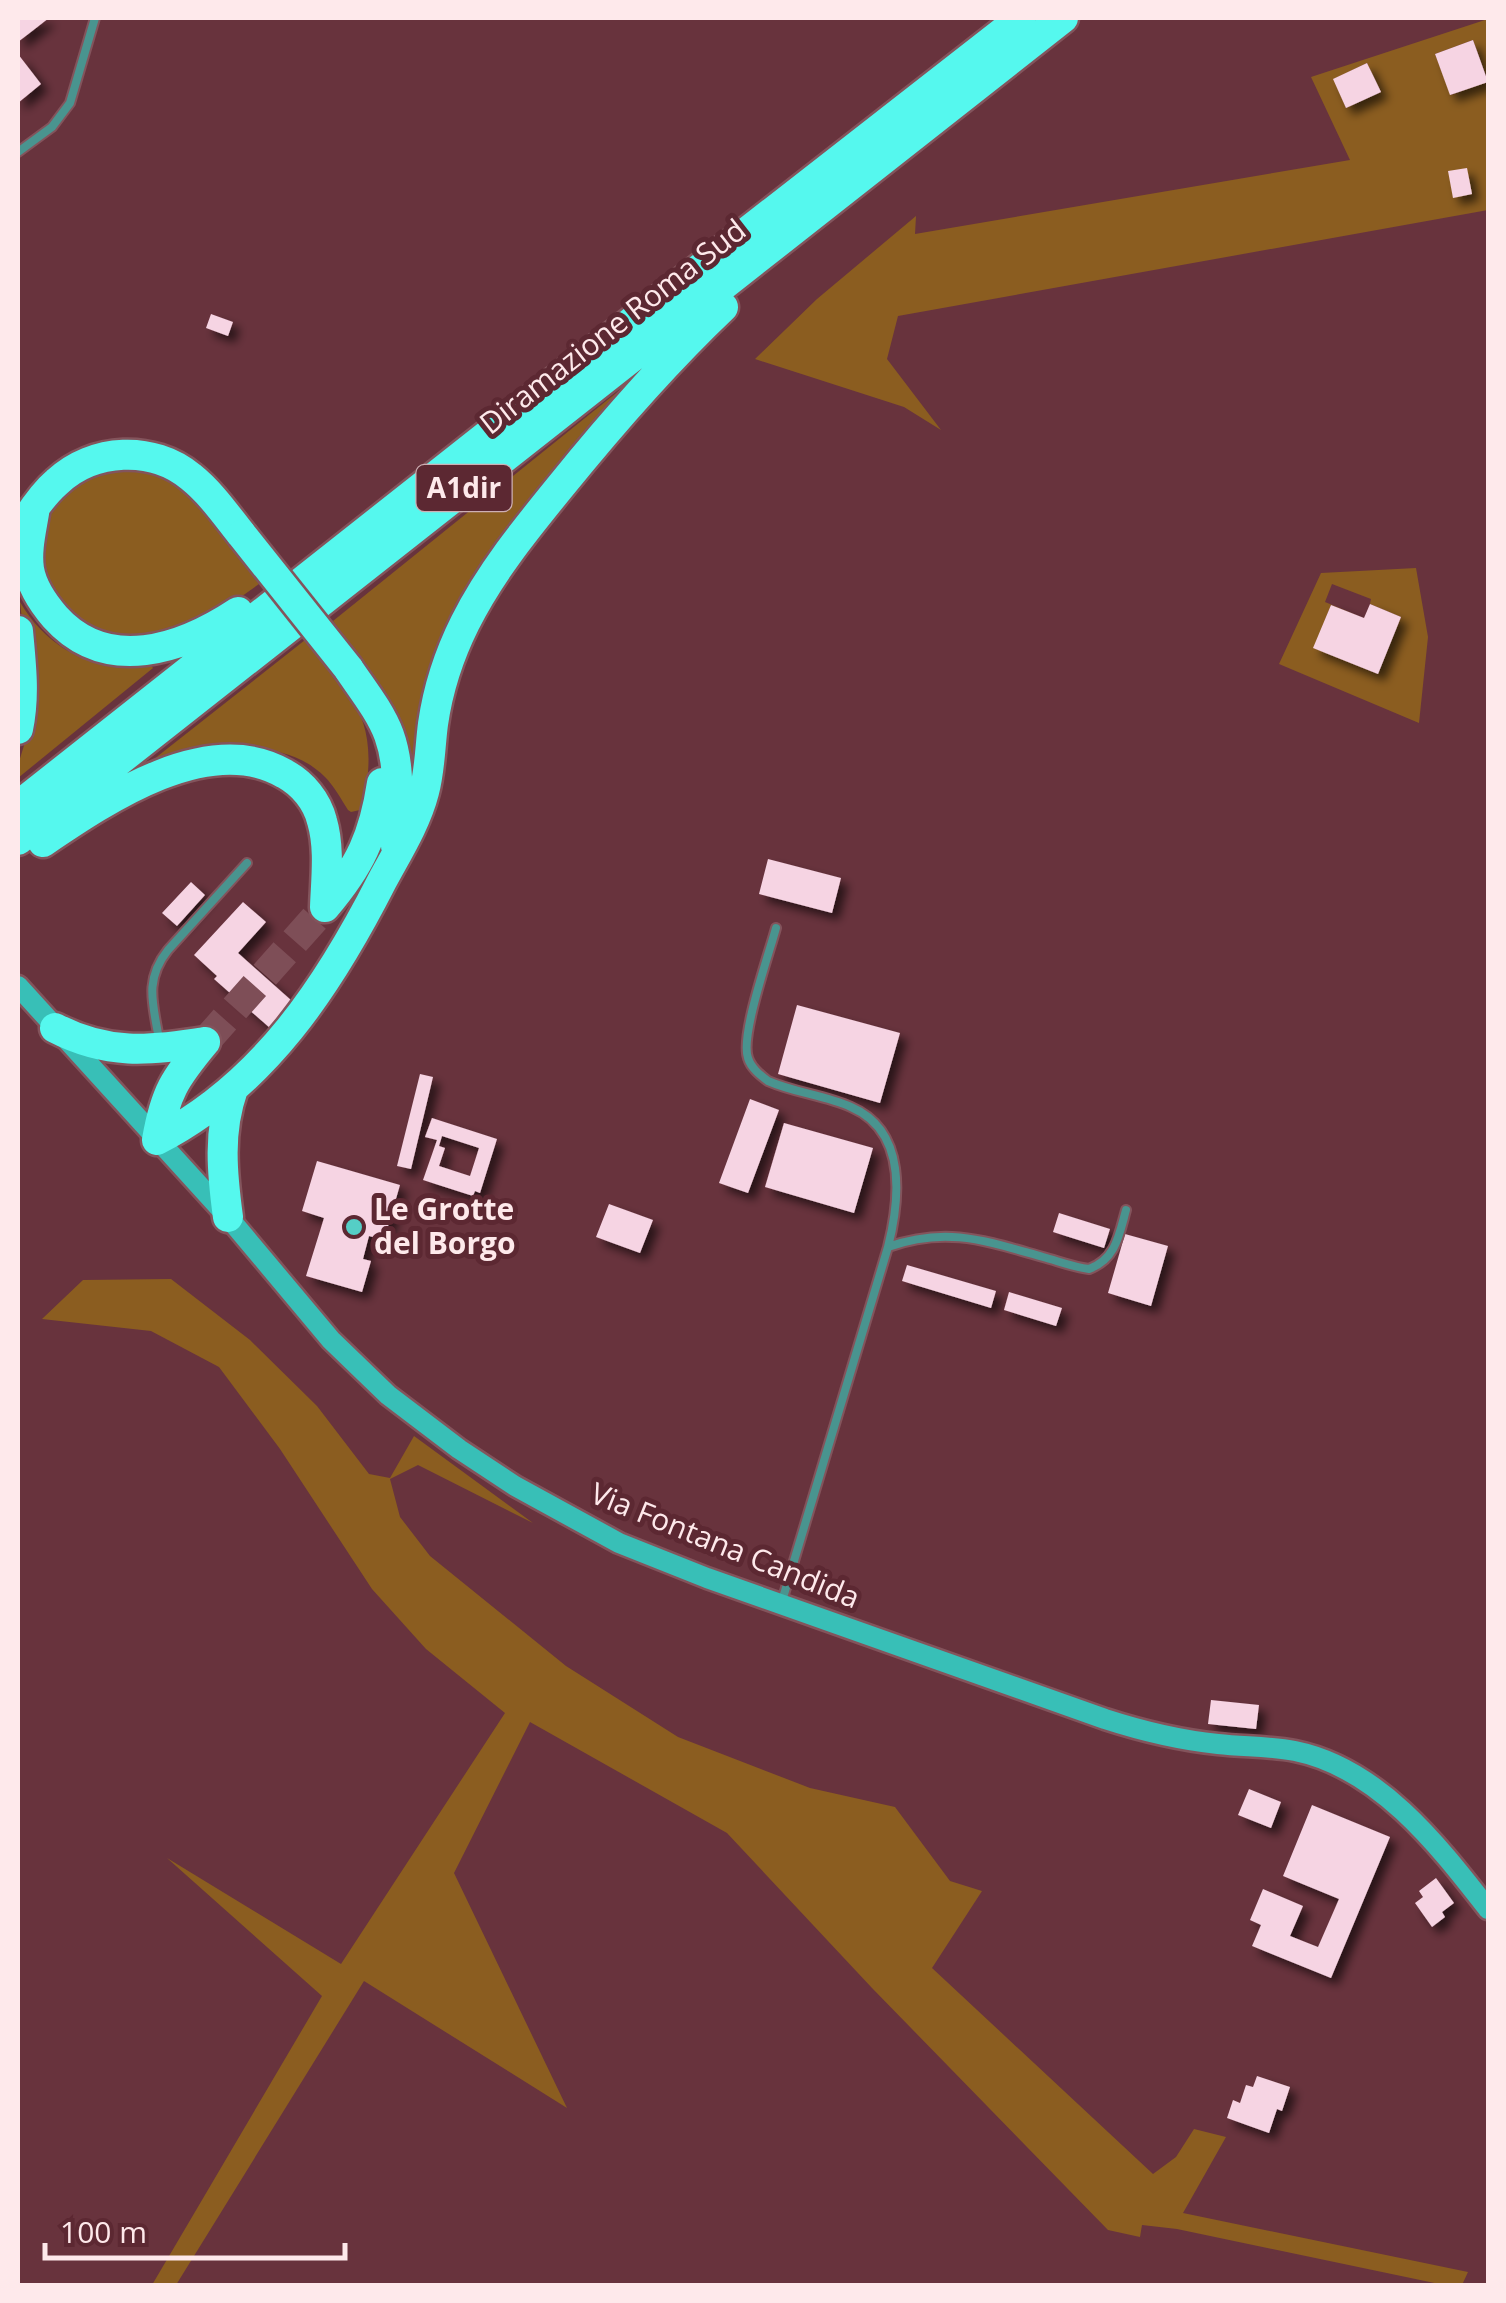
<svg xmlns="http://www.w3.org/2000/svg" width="1506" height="2303" font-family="'Open Sans',sans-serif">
<defs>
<filter id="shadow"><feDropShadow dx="7" dy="7" stdDeviation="5" flood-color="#0009"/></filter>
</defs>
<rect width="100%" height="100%" fill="#68333d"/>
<path fill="#8b5d20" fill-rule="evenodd" d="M1488,19V146H1486L1488,210L898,316L887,359L941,430L904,407L755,359L817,299L916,216L915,234L1350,160L1311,77ZM1473,40L1488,81L1451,95L1435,54ZM1367,63L1381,92L1346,108L1334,79Z
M626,385H633L506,541L413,776L409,756L394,710L333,621Z
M112,469C131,469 149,469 166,477C200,494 236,553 259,584L228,606L137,644L79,631L37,570C43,538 46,504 75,484C85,477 100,473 112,469Z
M1416,568L1428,637L1419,723L1279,664L1321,573ZM1332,584L1371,599L1370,604L1401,617L1378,674L1314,648L1331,605L1364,618L1325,602Z
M20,602C48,650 95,673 150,664L153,668L18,778V765L26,739L30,693Z
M305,640C342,686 373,708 368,772C367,786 367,799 360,810L351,812L348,810C341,799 334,786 325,777C279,731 205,754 149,763Z
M171,1279L250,1340L317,1406L369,1474L390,1478L414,1436L533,1523L418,1465L390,1479L400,1517L430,1556L566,1666L678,1737L810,1788L895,1807L950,1881L982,1891L932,1968L1153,2174L1176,2157L1194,2129L1226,2137L1183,2213L1468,2272L1462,2285H1444L1177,2229L1142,2225L1140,2237L1108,2230L872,1988L727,1833L530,1722L454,1873L567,2108L364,1981L176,2285H152L322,1996L167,1858L341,1964L505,1713L426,1649L372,1589L280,1449L219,1367L151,1331L42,1319L83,1280Z"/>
<path fill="#f6d4e3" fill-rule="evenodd" filter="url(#shadow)" d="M18,18H49L18,42Z
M1473,40L1488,82L1450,95L1435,54Z
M18,54L41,84L18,103Z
M1367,63L1381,92L1346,108L1333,79Z
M1467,168L1472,194L1453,198L1448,171Z
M211,314L233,322L228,336L206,328Z
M1370,604L1401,617L1378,674L1313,648L1331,605L1364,618Z
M768,859L841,878L832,913L759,894Z
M191,882L205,895L177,926L162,913Z
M243,902L266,922L238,953L301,1009L278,1035L214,979L217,976L194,955Z
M797,1005L900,1033L880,1103L778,1074Z
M420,1074L433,1077L411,1169L397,1166Z
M750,1099L779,1110L748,1193L719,1183Z
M432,1118L497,1139L480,1193L475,1191L473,1196L423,1180L437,1140L425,1137ZM442,1136L479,1148L470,1176L439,1166L445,1148L439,1146Z
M784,1123L873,1148L854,1213L765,1187Z
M317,1161L400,1185L384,1240L369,1236L363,1259L371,1261L362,1292L306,1276L324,1218L302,1211Z
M609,1204L653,1220L640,1253L596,1237Z
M1059,1213L1110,1229L1104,1248L1053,1232Z
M1125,1234L1168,1246L1151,1306L1108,1293Z
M907,1265L996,1291L991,1308L902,1281Z
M1009,1292L1062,1308L1056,1326L1004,1310Z
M1211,1700L1259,1705L1256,1729L1208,1724Z
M1249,1789L1281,1802L1271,1828L1238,1815Z
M1312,1805L1390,1837L1331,1978L1252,1946L1261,1925L1250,1920L1263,1889L1303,1906L1290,1936L1318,1947L1339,1899L1283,1876Z
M1436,1878L1454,1903L1442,1912L1445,1917L1432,1927L1415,1903L1423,1897L1419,1891Z
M1257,2076L1290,2087L1282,2111L1277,2109L1269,2133L1227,2118L1233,2100L1240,2103L1246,2085L1253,2087Z"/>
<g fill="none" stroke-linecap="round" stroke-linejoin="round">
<path stroke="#7e4e57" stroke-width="30" stroke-dasharray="30 15" stroke-linecap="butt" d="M205,1042L325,907"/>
<g stroke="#83545c" stroke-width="12">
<path id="service" d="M18,152L52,127L70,103L95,18
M776,928C769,954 740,1036 748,1058C751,1068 760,1075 768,1081C795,1093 825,1095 851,1107C907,1131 900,1199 888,1247L782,1601
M159,1039C153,1004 144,980 168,950L247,863
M888,1247C947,1226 986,1241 1043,1257C1058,1261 1073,1267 1089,1269C1116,1259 1119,1235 1126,1210"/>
</g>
<g stroke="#83545c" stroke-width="25">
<path id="secondary" d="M18,986L228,1217L331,1340L388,1395L459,1449L515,1486L619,1543L707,1578L1105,1719C1142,1731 1179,1740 1218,1744C1244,1747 1269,1746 1295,1751C1379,1768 1438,1845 1488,1909"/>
</g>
<g stroke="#83545c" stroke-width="35">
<path id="motorway" d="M35,507C32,528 26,549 29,569C32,587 43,603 55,617C107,675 182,649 238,612
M23,525C33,509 43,494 57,482C93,448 153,445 191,477C211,493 226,515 242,535
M18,631C21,664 25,696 18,729
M348,668C362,689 380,711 389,735C402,771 396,809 396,846
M18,806L556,381L1021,18
M18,840L1063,18
M43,842C105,800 209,729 285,774C303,784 317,801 322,821C330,848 326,879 325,907
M325,907C360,866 374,836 382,783
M55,1028C107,1055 149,1051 205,1042
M157,1140C264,1085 329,985 382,881C397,853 416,823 424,792C430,770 430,747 433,724C438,689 449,655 465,623C490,573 525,530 560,487C611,424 664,363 723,307
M157,1140C165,1093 175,1078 205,1042
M228,1217C222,1173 218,1131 233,1089"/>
</g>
<use href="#service" stroke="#49948f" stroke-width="8"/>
<use href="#secondary" stroke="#38bfb7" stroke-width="20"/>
<use href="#motorway" stroke="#55f8ee" stroke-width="30"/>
<g stroke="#83545c" stroke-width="35" stroke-linecap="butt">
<path id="motorway-bridge" d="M242,535L348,668"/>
</g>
<use href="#motorway-bridge" stroke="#55f8ee" stroke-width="30"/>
</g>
<circle fill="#55cec6" stroke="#5c2832" stroke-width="4" cx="354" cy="1227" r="10"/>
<g text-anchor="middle" stroke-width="10" stroke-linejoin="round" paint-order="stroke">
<rect fill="#5c2832" stroke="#cdafb4" stroke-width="2.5" x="416.5" y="465" width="95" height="46" rx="8"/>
<g font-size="28" font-weight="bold" fill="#fee9eb">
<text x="464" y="498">A1dir</text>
</g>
<g font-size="30" fill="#fee9eb" stroke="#5c2832">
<text transform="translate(613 327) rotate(-38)" y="10">Diramazione Roma Sud</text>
<text transform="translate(725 1546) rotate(22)" y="10">Via Fontana Candida</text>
</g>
<g font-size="30" font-weight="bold" fill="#fee9eb" stroke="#5c2832" text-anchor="start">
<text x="374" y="1220">Le Grotte<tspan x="374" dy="34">del Borgo</tspan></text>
</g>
</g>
<rect width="1506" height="2303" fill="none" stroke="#fee9eb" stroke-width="40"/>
<path d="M45 2243v15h300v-15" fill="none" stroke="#fee9eb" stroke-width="5"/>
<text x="60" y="2243" font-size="30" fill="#fee9eb" stroke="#5c2832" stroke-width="8" paint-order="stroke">100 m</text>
</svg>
